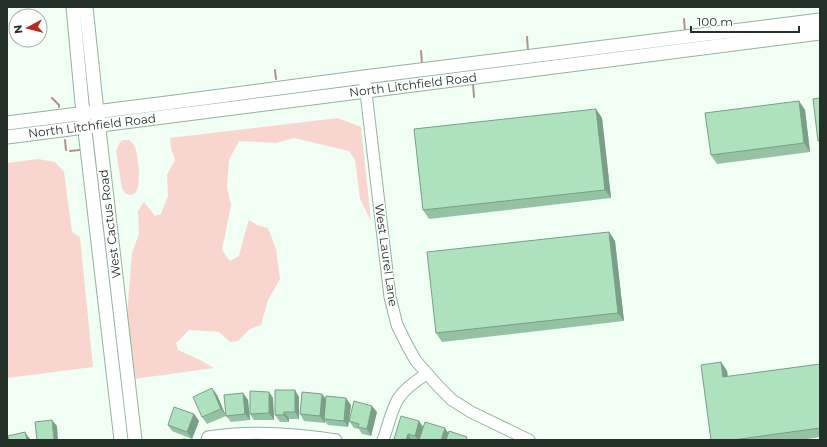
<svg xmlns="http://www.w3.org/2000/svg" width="827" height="447" font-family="Montserrat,sans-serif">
<rect width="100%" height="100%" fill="#f0fef4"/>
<path fill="#f8d6cf" d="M338,118L361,127L371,221L360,199L355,160L349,151L294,138L276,143L239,141L229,160L227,187L231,205L222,250L230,261L239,256L245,233L249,220L257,225L268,228L276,249L280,279L268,300L261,325L250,329L238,341L230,342L219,332L189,330L176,343L178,350L200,360L214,368L134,379L127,316L132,253L139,234L138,211L144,202L155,216L161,214L168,196L167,175L175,160L171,148L170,138Z
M123,140H129C131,142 134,144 135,147C138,155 144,194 131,195C129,195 127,194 125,193L122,188L116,151L120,142Z
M38,159L55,162L64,172L72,232L80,237L93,367L7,378V163Z"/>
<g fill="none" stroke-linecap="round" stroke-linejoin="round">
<path stroke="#b59085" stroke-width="2" d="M684,19L685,31
M527,37L528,51
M421,51L422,64
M275,70L276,79
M473,83L474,97
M52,98L59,105V107
M65,140L66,150
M70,151L80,150"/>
<g stroke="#92b39d" stroke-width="13">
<path id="minor" d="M365,84L390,297L397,325L408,347L416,361L438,386L452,400L471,412L529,440
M207,440L208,437C251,430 293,433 336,440
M383,440C388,427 391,411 398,399C405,388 417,380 427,374"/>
</g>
<g stroke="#92b39d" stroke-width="15">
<path id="major" d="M73,7L83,114L121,440
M86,7L97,112L135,440
M7,123L167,103L364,77L820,20
M7,137L820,33"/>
</g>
<use href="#minor" stroke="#fff" stroke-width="11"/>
<use href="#major" stroke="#fff" stroke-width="13"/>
</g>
<path fill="#96c2a4" d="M799,101L805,110L810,152L717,164L711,155Z
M596,109L602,118L611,198L429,219L423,210Z
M609,232L615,241L624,321L442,342L436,333Z
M721,362L727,371L728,377L820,364V437L802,440H711Z
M269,392L273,398L274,420H254L250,414Z
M243,393L248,400L250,420L231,422L226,416Z
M217,395L226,416L207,424L202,417Z
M299,397V419H289V422H280L275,415Z
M326,399L351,405L348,427L328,425L325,421V423L304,421L300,414Z
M377,412L371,436L362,434L359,429L354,428L349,421Z
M194,414L199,421L192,439L172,431L168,425Z
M423,427L448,433L469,440H395L394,439Z"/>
<path fill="#7a9e86" d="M799,101L805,110L810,152L804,143Z
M596,109L602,118L611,198L605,190Z
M609,232L615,241L624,321L618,313Z
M721,362L727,371L729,386L723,377Z
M212,388L217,395L226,416L221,409Z
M295,390L299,397V419L295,412Z
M269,392L273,398L274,420L269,413Z
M243,393L248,400L250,420L245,414Z
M322,394L327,400L324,419L325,421V423L320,416Z
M346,398L351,405L348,427L344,421Z
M372,406L377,412L371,436L367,429Z
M284,412L289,419V422L284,415Z
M194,414L199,421L192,439L187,432Z
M52,420L57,426L58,440H54Z
M419,421L424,428L420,440H418L415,436Z
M445,428L449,434L448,440H441Z
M25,432L30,439V440H27Z
M408,434L412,440H406Z"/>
<path fill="#aee2bf" stroke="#7a9e86" d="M820,98V141H818L813,99Z
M799,101L804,143L711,155L705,113Z
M596,109L605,190L423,210L414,129Z
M609,232L618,313L436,333L427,252Z
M721,362L723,377L820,364V428L733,440H711L701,365Z
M212,388L221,409L202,417L193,397Z
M275,390H295V412H284V415H275Z
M250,391L269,392V413L250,414Z
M302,392L322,394L320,416L300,414Z
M243,393L245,414L226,416L224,395Z
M326,396L346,398L344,421L324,419Z
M354,401L372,406L367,429L358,427L359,424L349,421Z
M174,407L194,414L187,432L168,425Z
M401,416L419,421L415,436L408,434L406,440H398L394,439Z
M52,420L54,440H37L35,422Z
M425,422L445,428L441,440H419Z
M449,431L467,437L466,440H446Z
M25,432L27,440H9L8,436Z
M186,439V440H175Z"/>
<g text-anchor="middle" stroke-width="3" stroke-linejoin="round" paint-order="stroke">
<g font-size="12" fill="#233128" stroke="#fff">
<text transform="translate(413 85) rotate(-7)" y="4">North Litchfield Road</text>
<text transform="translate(92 126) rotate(-7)" y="4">North Litchfield Road</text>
<text transform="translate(110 224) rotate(-97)" y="4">West Cactus Road</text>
<text transform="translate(386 255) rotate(82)" y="4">West Laurel Lane</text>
</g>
</g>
<rect width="827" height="447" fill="none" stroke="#233128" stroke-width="16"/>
<g transform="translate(28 28) rotate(263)"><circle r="19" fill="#ffffff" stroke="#a7ada9"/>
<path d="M0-3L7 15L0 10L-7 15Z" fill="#b72a1c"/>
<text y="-6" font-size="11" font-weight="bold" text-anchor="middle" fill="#233128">N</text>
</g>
<path d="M691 26v6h108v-6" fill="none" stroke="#233128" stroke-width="2"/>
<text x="697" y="26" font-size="12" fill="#233128" stroke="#ffffff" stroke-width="3" paint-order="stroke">100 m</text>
</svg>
